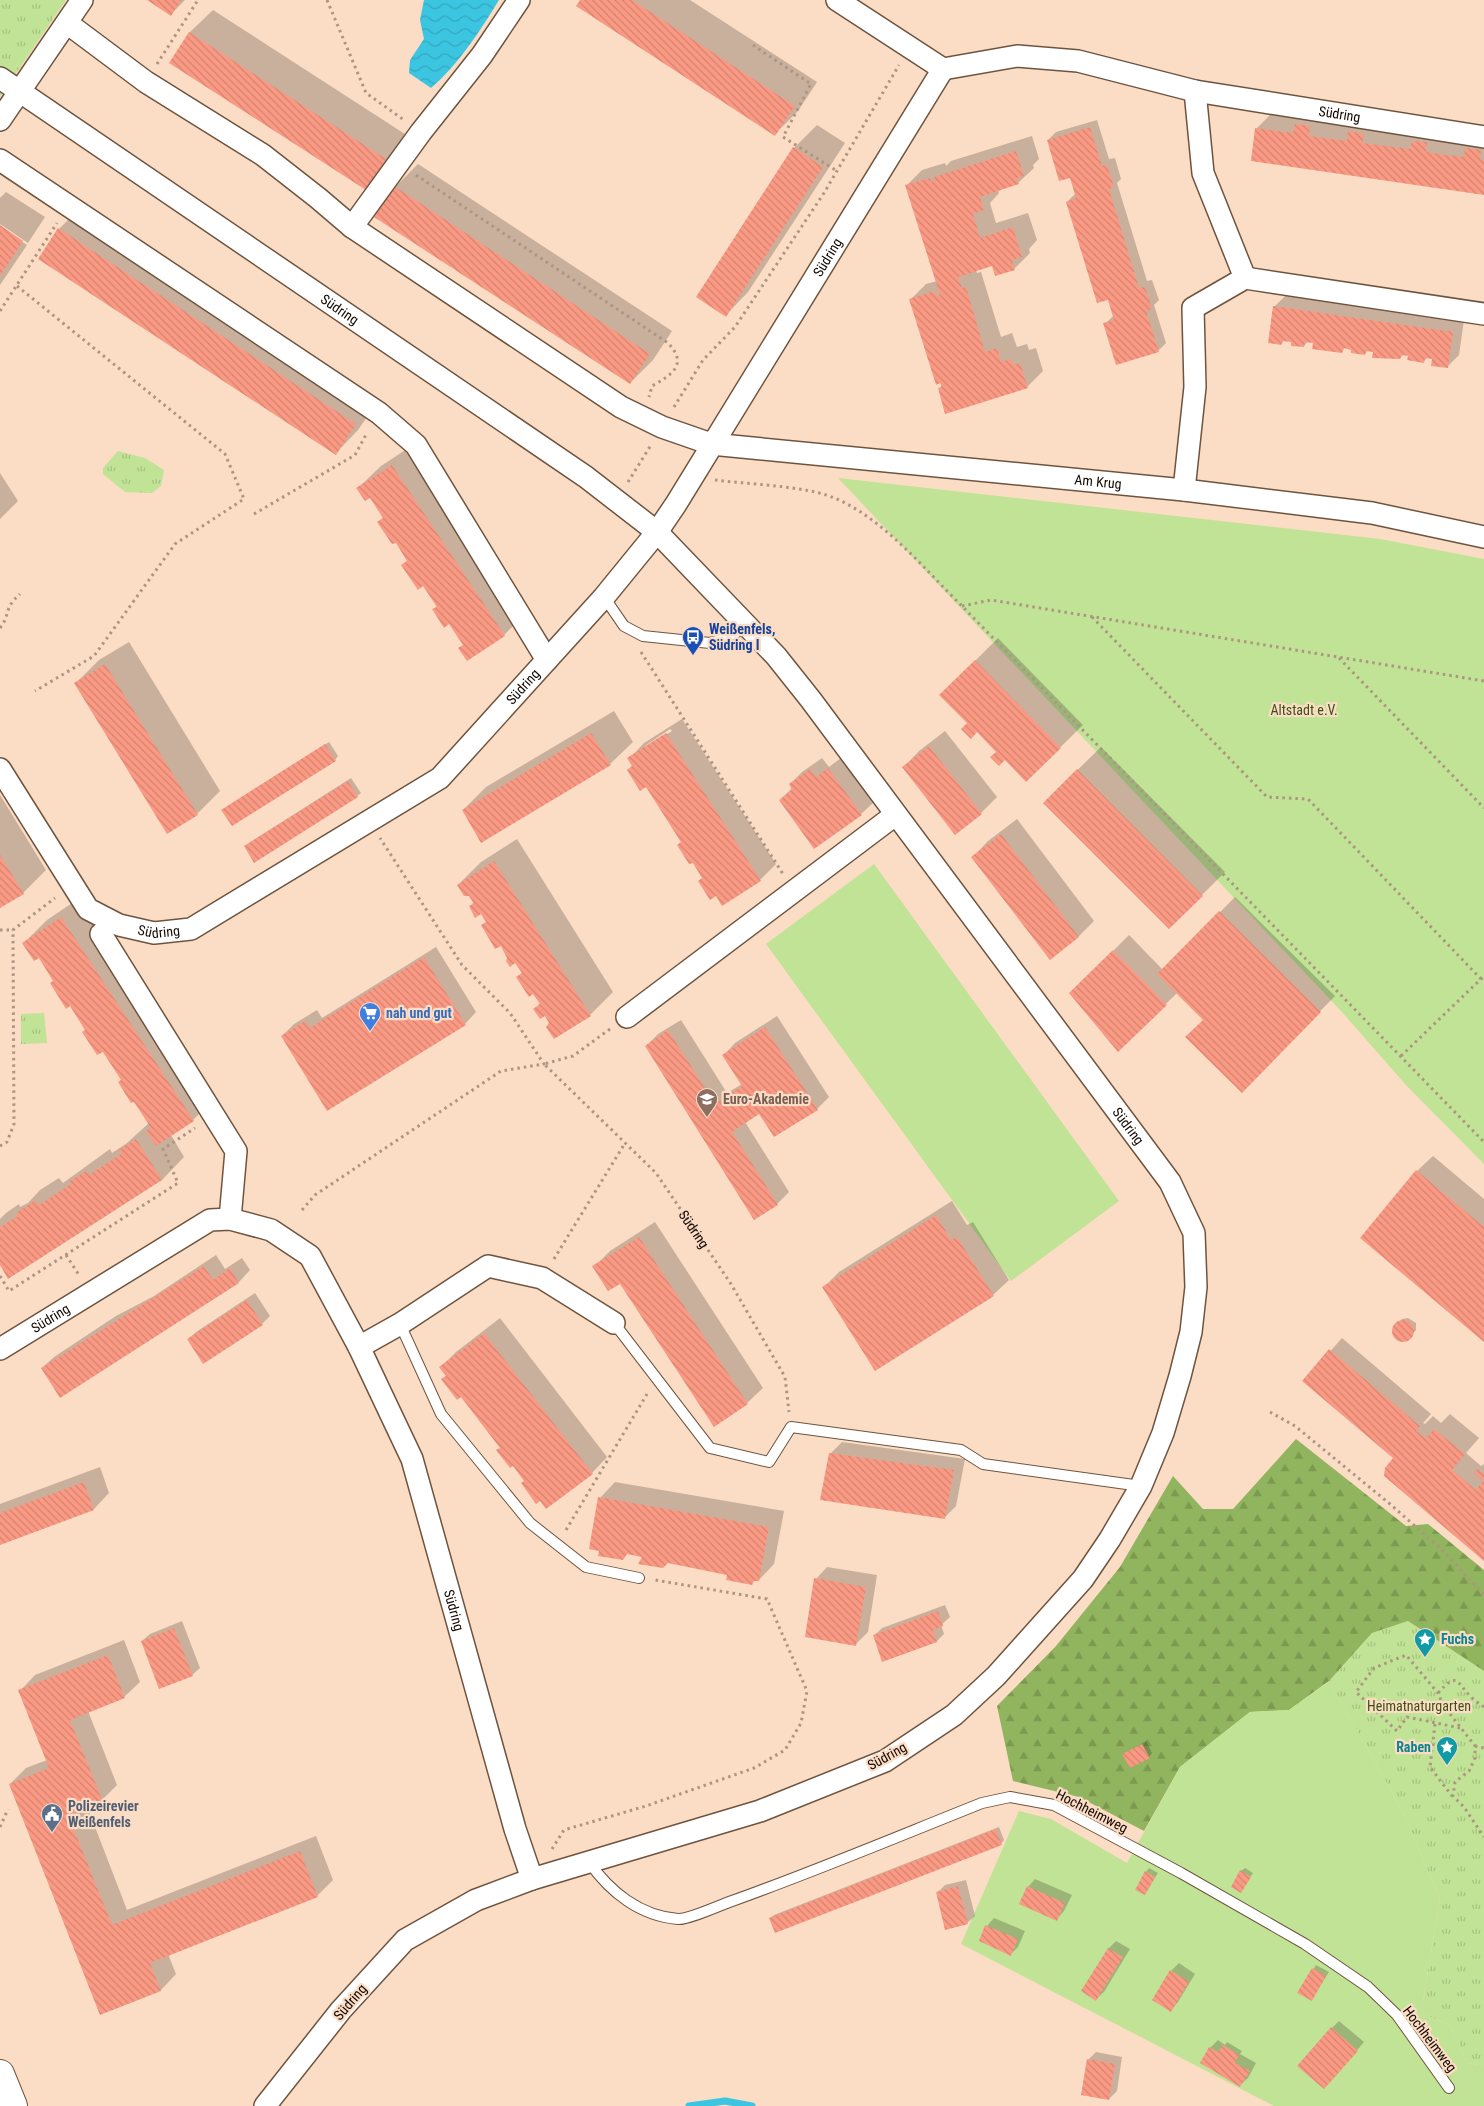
<svg xmlns="http://www.w3.org/2000/svg" width="1484" height="2106" font-family="'Roboto Condensed',sans-serif">
<defs>
<pattern id="grass-tufts" width="24" height="20" patternUnits="userSpaceOnUse" patternTransform="scale(1.25)"><rect width="24" height="20" fill="#c1e395"/><path d="M3 7l-1-3M5 7V3M7 7l1-3M15 17l-1-3M17 17v-4M19 17l1-3" fill="none" stroke="#a5c17f"/></pattern>
<pattern id="forest-firs" width="22" height="20" patternUnits="userSpaceOnUse" patternTransform="scale(1.25)"><rect width="22" height="20" fill="#91b45e"/><path d="M5 1l3.5 6h-7zM16 11l3.5 6h-7z" fill="#7c9950"/></pattern>
<pattern id="water-waves" width="16" height="10" patternUnits="userSpaceOnUse" patternTransform="scale(1.25)"><rect width="16" height="10" fill="#3bc5e1"/><path d="M0 5q4-4 8 0t8 0" fill="none" stroke="#33a8bf"/></pattern>
<pattern id="building-back-hatch" width="6" height="6" patternUnits="userSpaceOnUse" patternTransform="scale(1.25)"><rect width="6" height="6" fill="#fa9a84"/><path d="M-1 5l2 2M0 0l6 6M5-1l2 2" fill="none" stroke="#d58370"/></pattern>
</defs>
<rect width="100%" height="100%" fill="#fbdcc4"/>
<path fill="url(#grass-tufts)" d="M0,0H66L0,97Z
M118,451L145,458L164,470L161,486L152,493L125,492L103,474V468Z
M44,1013L47,1043L21,1044V1014Z
M1408,1621L1484,1671V2066L1467,2063L1450,2025L1421,2013L1440,1899L1403,1812L1329,1681L1372,1633Z"/>
<path fill="url(#forest-firs)" d="M1296,1439L1406,1526L1428,1524L1484,1570V1671L1408,1621L1372,1633L1329,1681L1289,1710L1250,1712L1180,1767L1144,1831L1079,1797L1013,1781L997,1706L1056,1646L1120,1567L1173,1476L1203,1509H1233Z"/>
<path fill="#c1e395" d="M838,478L1380,539L1484,559V1164L1406,1085L1341,1011Z
M874,864L1119,1201L1011,1281L766,944Z
M1329,1681L1403,1812L1440,1899L1421,2013L1450,2025L1467,2063L1484,2066V2106H1274L961,1944L1019,1811L1051,1819L1127,1863L1180,1767L1250,1712L1289,1710Z"/>
<path fill="url(#water-waves)" d="M424,0H499C480,31 458,65 431,88L409,73L410,60L424,39L420,20Z"/>
<path fill="#0003" fill-rule="evenodd" d="M149,0H185L171,14Z
M581,0H690L817,82L798,111L775,134Z
M213,10L408,136L388,166L365,189L171,62L190,32Z
M1279,106L1428,126L1436,118L1450,120L1448,129L1484,131V193L1256,129Z
M1097,120L1109,159L1115,158L1121,179L1117,183L1147,281L1152,280L1159,300L1154,305L1166,343L1158,351L1105,324L1114,315L1109,298L1067,202L1075,194L1071,176L1048,140L1056,132Z
M817,125L845,143L748,292L726,315L794,148Z
M1032,136L1039,159L1033,165L1034,168L1018,183L998,190L999,193L990,203L996,223L1028,213L1037,240L1029,249L1030,253L1014,269L993,265L976,270L977,273L981,272L1001,337L1012,333L1017,347L1027,344L1029,350L1036,348L1043,371L1027,387L939,389L942,385L911,299L926,284L937,281L906,186L922,170L945,163L946,166L951,161Z
M418,164L672,331L653,360L630,383L395,187Z
M6,192L45,217L28,243L0,224V198Z
M82,206L378,401L358,430L336,453L59,229Z
M0,227L27,245L0,285Z
M1286,295L1464,320L1459,355L1447,367L1433,358L1428,357L1424,361L1404,354L1400,358L1374,351L1368,350L1365,354L1345,347L1341,351L1308,341L1304,346L1292,341L1284,340L1281,344L1274,307Z
M416,443L527,612L504,635L464,645L449,622L434,609L437,606L424,585L403,565L408,560L396,541L379,522L384,517L370,496L358,488L381,466Z
M0,473L18,501L0,519Z
M998,638L1083,725L1026,781L941,695Z
M129,642L220,791L197,814L168,832L76,683L99,660Z
M614,711L633,742L610,764L463,810L486,787Z
M682,719L776,864L760,880L703,877L629,759L644,743ZM670,729L672,731L645,748V746Z
M945,731L997,797L981,813L955,833L904,767L919,751Z
M329,742L338,756L335,760L226,807Z
M1101,747L1225,872L1169,928L1045,802Z
M822,758L829,767L841,758L873,803L861,814L780,800L792,788L790,784L802,772Z
M351,778L361,793L357,796L249,843Z
M0,795L46,870L23,893L0,907Z
M1017,819L1094,921L1079,936L1050,958L973,857L988,841Z
M517,839L613,992L590,1015L551,1023L545,1015L535,1009L540,1003L533,992L517,977L523,972L516,961L509,958L482,912L470,906L474,902L470,894L458,885L481,862Z
M84,895L216,1097L193,1120L171,1135L184,1157L162,1180L0,1263V1219L6,1213L19,1204L20,1207L28,1203L40,1190L59,1178L63,1183L110,1149L112,1153L127,1143L149,1123L103,1050L86,1030L39,956L24,943L47,920Z
M1235,897L1335,996L1242,1091L1205,1020L1177,993L1118,1051L1071,993L1129,935L1163,970Z
M436,947L476,1012L465,1024L282,1036L294,1024L317,1010L322,1018Z
M777,1016L829,1097L817,1109L760,1113L745,1122L789,1192L777,1204L646,1046L658,1034L681,1020L727,1093L742,1084L724,1055L735,1043Z
M1433,1156L1484,1199V1340L1417,1171Z
M952,1201L967,1225L973,1222L1009,1280L993,1295L824,1287L839,1272Z
M655,1222L763,1388L747,1403L620,1282L594,1267L610,1251Z
M216,1255L225,1269L242,1258L250,1270L239,1282L124,1355L42,1368L54,1357L116,1316L154,1296Z
M255,1293L270,1316L262,1324L203,1362L189,1339L196,1332Z
M500,1318L607,1457L592,1473L526,1480L462,1396L442,1379L447,1375L441,1367L456,1352Z
M1408,1318L1416,1323V1330L1408,1339L1399,1340L1393,1333L1394,1328L1402,1319Z
M1342,1338L1431,1414L1423,1423L1425,1424L1433,1416L1441,1423L1450,1414L1479,1438L1466,1453L1481,1466L1484,1464V1560L1399,1453L1304,1381Z
M842,1442L965,1459L956,1506L944,1518L830,1454Z
M100,1467L109,1493L94,1509L0,1544V1504Z
M615,1482L784,1511L774,1564L759,1580L628,1553L622,1559L600,1498Z
M827,1567L877,1575L868,1632L856,1644L816,1579Z
M945,1605L950,1617L941,1625L944,1634L937,1641L883,1661L874,1636L882,1628Z
M182,1621L200,1668L192,1675L142,1641L150,1634Z
M124,1640L140,1682L124,1697L88,1711L117,1785L102,1800L87,1806L127,1910L316,1836L333,1880L317,1896L168,1954L176,1974L161,1990L100,2014L10,1784L26,1768L47,1760L20,1691L35,1675Z
M1146,1741L1152,1753L1149,1757L1124,1754Z
M999,1827L1004,1840L1001,1844L770,1918L774,1915Z
M1149,1868L1158,1873L1145,1894L1146,1872Z
M1245,1868L1253,1873L1241,1892V1871Z
M1035,1879L1072,1895L1064,1911L1057,1919L1028,1887Z
M966,1880L975,1916L967,1923L937,1893L945,1885Z
M994,1918L1025,1931L1018,1947L1011,1954L987,1926Z
M1116,1941L1130,1949L1104,1992L1096,1999L1082,1990L1109,1948Z
M1179,1963L1195,1974L1178,2002L1171,2010V1971Z
M1316,1965L1329,1972L1312,1999L1299,1992Z
M1339,2021L1364,2042L1332,2080V2028Z
M1218,2040L1225,2045L1227,2042L1242,2051L1240,2054L1256,2063L1248,2078L1240,2085L1210,2048Z
M1096,2052L1122,2057L1117,2091L1109,2099L1088,2060Z"/>
<g fill="none" stroke-linecap="round" stroke-linejoin="round">
<path stroke="#3bc5e1" stroke-width="7" d="M689,2106L725,2101L752,2106"/>
</g>
<path fill="url(#building-back-hatch)" d="M147,0H181L171,16Z
M580,0H632L795,106L775,136L576,6Z
M189,32L386,159L366,190L169,63Z
M1295,124L1310,126L1309,136L1347,141L1348,131L1364,134L1362,143L1410,149L1412,141L1427,142L1426,152L1446,155L1464,157L1465,148L1481,150L1480,159L1484,160V195L1251,161L1255,128L1293,133Z
M1090,127L1102,166L1107,165L1114,187L1109,189L1139,288L1145,287L1152,309L1146,311L1159,352L1116,365L1103,323L1114,320L1108,300L1097,303L1066,202L1076,198L1070,178L1059,181L1047,140Z
M793,147L823,167L726,317L696,297Z
M1016,151L1024,176L1017,178L1019,184L980,197L984,210L973,214L980,238L1013,227L1022,257L1012,260L1015,270L995,276L992,266L958,277L962,288L966,287L985,352L997,348L1001,362L1011,359L1013,365L1020,363L1028,388L945,414L938,388L942,387L940,383L936,385L909,299L934,291L936,296L940,295L905,185L930,178L931,182L935,181L934,177Z
M394,186L650,354L630,384L374,217Z
M0,225L23,241L0,276Z
M58,228L356,424L336,455L38,259Z
M1273,306L1453,332L1448,368L1431,366L1432,359L1425,358L1424,363L1407,360L1408,356L1402,355L1400,359L1372,358L1373,352L1366,351L1365,355L1351,353V350L1344,348L1342,353L1312,349L1313,343L1305,342L1304,347L1291,346V342L1283,341L1281,345L1268,343Z
M392,465L505,636L467,661L458,648L463,645L449,624L444,628L432,609L437,607L423,586L418,590L401,565L407,561L396,543L392,544L377,522L383,518L370,498L365,501L356,488Z
M975,660L1061,748L1026,782L1005,760L999,766L990,757L996,752L977,732L971,739L961,729L967,723L939,695Z
M105,664L198,815L167,834L74,683Z
M591,733L611,765L481,843L462,810Z
M666,733L761,881L722,906L716,896L710,900L698,881L702,878L693,863L689,864L677,845L681,842L646,787L640,791L627,770L632,766L627,758Z
M325,744L336,761L232,826L221,810Z
M929,746L982,814L955,835L902,767Z
M828,768L862,815L814,849L779,800L792,790L789,784L810,769L816,777Z
M1077,769L1203,896L1169,929L1043,803Z
M348,781L358,797L254,863L244,846Z
M1001,834L1079,937L1050,960L971,857Z
M0,855L24,894L0,908Z
M494,861L591,1016L554,1039L546,1027L549,1023L545,1016L540,1019L533,1009L540,1004L533,994L529,997L516,977L522,973L515,963L510,967L506,961L507,958L501,946L495,949L481,925L486,922L481,914L475,918L469,906L474,904L469,896H464L457,885Z
M1219,911L1321,1012L1242,1093L1185,1037L1203,1020L1157,974Z
M61,917L194,1121L156,1146L146,1131L151,1128L134,1102L131,1103L118,1082L121,1080L103,1052L97,1055L82,1032L85,1030L70,1006L66,1009L50,983L53,981L39,958L34,961L22,943Z
M1113,950L1167,1005L1118,1052L1069,993Z
M424,957L466,1025L327,1111L281,1036L305,1021L310,1028Z
M765,1027L818,1110L774,1137L759,1114L732,1132L778,1205L754,1220L645,1046L668,1030L715,1104L742,1086L722,1055Z
M136,1139L162,1180L8,1279L0,1265V1227L18,1216L16,1213L36,1200L39,1205L71,1184L70,1181L86,1171L89,1175L121,1154L119,1150Z
M1416,1170L1484,1227V1342L1360,1238Z
M936,1215L951,1240L957,1237L994,1296L875,1371L822,1287Z
M639,1237L748,1404L714,1427L620,1284L608,1291L592,1266Z
M204,1266L213,1280L230,1268L239,1283L60,1398L41,1368Z
M247,1300L263,1325L203,1364L187,1339Z
M1392 1331a11 11 0 1 1 22 0a11 11 0 1 1-22 0Z
M484,1333L593,1474L546,1509L540,1501L536,1504L521,1483L524,1481L513,1466L510,1468L496,1450L500,1448L461,1397L457,1400L441,1379L446,1376L439,1367Z
M1329,1349L1420,1426L1416,1431L1426,1438L1434,1429L1465,1454L1452,1470L1476,1490L1483,1481L1474,1473L1477,1469L1484,1475V1561L1384,1476L1385,1468L1393,1458L1302,1381Z
M829,1453L954,1470L945,1519L820,1500Z
M84,1482L94,1510L0,1545V1513Z
M598,1497L769,1527L759,1581H754L752,1585L726,1580L727,1575L668,1563L663,1568L638,1564L642,1557L627,1554L623,1560L598,1556L599,1551L589,1549Z
M814,1578L866,1587L856,1646L805,1637Z
M938,1611L943,1626L933,1630L937,1642L882,1662L873,1635Z
M174,1628L193,1676L159,1689L141,1641Z
M108,1655L125,1698L70,1720L103,1802L68,1815L112,1925L300,1851L318,1897L150,1963L161,1991L100,2015L9,1784L49,1768L18,1690Z
M1142,1744L1150,1758L1130,1768L1122,1754Z
M996,1829L1002,1845L775,1933L769,1918Z
M1240,1870L1251,1877L1241,1893L1231,1887Z
M1145,1871L1155,1877L1145,1895L1135,1890Z
M958,1886L968,1924L945,1930L936,1892Z
M1027,1886L1065,1903L1057,1921L1019,1904Z
M985,1925L1018,1939L1011,1956L979,1941Z
M1108,1948L1123,1957L1096,2001L1081,1991Z
M1312,1968L1326,1976L1312,2001L1297,1993Z
M1170,1970L1189,1982L1171,2012L1152,2000Z
M1331,2027L1358,2051L1324,2089L1297,2066Z
M1223,2045L1239,2055L1235,2063L1250,2071L1240,2087L1200,2063L1209,2047L1218,2052Z
M1087,2059L1115,2064L1109,2100L1081,2095Z"/>
<g fill="none" stroke-linecap="round" stroke-linejoin="round">
<g stroke="#6e543f" stroke-width="12">
<path id="lane" d="M604,597L624,626L643,636L710,643L723,639L747,627
M614,1323L710,1448L769,1462L791,1427L961,1450L983,1464L1141,1486
M400,1324L441,1414L530,1523L586,1567L639,1578
M589,1862C610,1892 640,1916 678,1919C688,1920 720,1905 732,1901C816,1871 899,1836 982,1803L1010,1797L1054,1805L1181,1873L1305,1944L1368,1987L1397,2015L1449,2088"/>
</g>
<g stroke="#6e543f" stroke-width="24">
<g id="street">
<path id="s2" d="M519,0L482,55L421,132L352,227L621,407L662,427L711,444L1184,490L1372,513L1484,537"/>
<path id="s3" d="M837,0L943,69L1017,56L1078,61L1195,91L1484,137"/>
<path d="M67,23L146,82L263,155L318,198L352,227"/>
<path id="s4" d="M0,78L586,477L657,532L776,656L811,700L1170,1182L1194,1233L1196,1287L1191,1332L1180,1376L1163,1433L1141,1486L1110,1539L1083,1579L996,1676L954,1715L885,1761L760,1811L532,1879L476,1900L405,1940L341,2010L265,2106"/>
<path d="M1195,91L1203,173L1245,278"/>
<path d="M0,120L82,0"/>
<path d="M0,160L379,413L416,445L547,660"/>
<path d="M1184,490L1195,387L1193,308L1245,278L1484,314"/>
<path id="s5" d="M0,769L88,909L119,925L154,933L191,929L440,778L604,597L657,532L676,504L943,69"/>
<path d="M101,934L236,1151L230,1219"/>
<path d="M627,1017L895,815"/>
<path d="M359,1347L400,1324L488,1266L542,1278L614,1323"/>
<path id="s6" d="M0,1349L210,1220L230,1219L271,1230L310,1256L359,1347L412,1459L515,1829L532,1879"/>
</g>
</g>
<g stroke="#6e543f" stroke-width="30">
<path id="secondary" d="M0,2074L13,2106"/>
</g>
<g stroke="#ad9583" stroke-width="3" stroke-dasharray="2.5 4" stroke-linecap="butt">
<path d="M327,0L366,93L404,120"/>
<path d="M753,45L811,84L783,137L837,171"/>
<path d="M157,64L198,0"/>
<path d="M416,175L668,343C689,365 671,375 652,386L649,397"/>
<path d="M17,286L225,454L244,499L175,544L94,656L35,691"/>
<path d="M0,311L57,223"/>
<path d="M674,407L703,360L735,327L824,193L899,65"/>
<path d="M715,480C748,484 783,485 815,492C872,504 921,566 962,606L1484,1142"/>
<path d="M628,482L651,445"/>
<path d="M254,514L355,455L367,433"/>
<path d="M962,606L991,600L1484,681"/>
<path d="M1092,617L1267,797L1308,799L1481,979"/>
<path d="M0,628C11,614 3,609 20,594"/>
<path d="M641,652L783,874"/>
<path d="M1339,658L1484,808"/>
<path d="M0,930H13"/>
<path id="s1" d="M610,1029L573,1056L544,1064L656,1173L731,1284L785,1377L789,1412"/>
<path d="M1401,1056L1484,976"/>
<path d="M0,1146L7,1142L14,1124L13,930L55,898"/>
<path d="M302,1210L315,1195L501,1071L544,1064L510,1013L462,965L380,838"/>
<path d="M66,1255L79,1275"/>
<path d="M554,1259L625,1143"/>
<path d="M0,1276L9,1291L178,1183L163,1149L195,1128"/>
<path d="M1270,1412L1295,1426L1390,1504L1440,1548L1484,1595"/>
<path d="M566,1530L647,1394"/>
<path d="M1438,1693C1458,1671 1456,1682 1471,1697C1475,1701 1480,1704 1484,1707"/>
<path d="M1435,1724L1430,1767L1452,1796"/>
<path d="M1460,1728L1407,1717L1397,1731L1356,1692L1374,1668L1406,1655L1438,1693L1443,1705L1475,1746V1758L1469,1771L1455,1782L1453,1796L1464,1807L1484,1837"/>
<path d="M1475,1746L1484,1748"/>
<path d="M0,1827L8,1809"/>
<path d="M552,1849L564,1830L646,1806L754,1768L785,1750L801,1723L807,1691L767,1599L655,1580"/>
</g>
<use href="#lane" stroke="#fff" stroke-width="10"/>
<use href="#street" stroke="#fff" stroke-width="21"/>
<use href="#secondary" stroke="#fff" stroke-width="28"/>
</g>
<defs>
<g id="bus-pin" transform="scale(1.125)"><path d="M0 17L-7.5 6A9.5 9.5 0 1 1 7.5 6Z" fill="#1a4fb4" stroke="#fbdcc4"/><path d="M-5-6H5V4H4V6H2V4H-2V6H-4V4H-5ZM-3.5-4V0h7V-4ZM-3.5 1.2v1.5H-2V1.2ZM2 1.2v1.5H3.5V1.2Z" fill="#fff"/></g>
<g id="supermarket-pin" transform="scale(1.125)"><path d="M0 17L-7.5 6A9.5 9.5 0 1 1 7.5 6Z" fill="#3f7fe0" stroke="#fbdcc4"/><path d="M-6-5.5h2.5l.6 2H6L4.5 2H-2.5L-4.4-4H-6ZM-1.5 3.2a1.3 1.3 0 1 0 .1 0ZM3 3.2a1.3 1.3 0 1 0 .1 0Z" fill="#fff"/></g>
<g id="school-pin" transform="scale(1.125)"><path d="M0 17L-7.5 6A9.5 9.5 0 1 1 7.5 6Z" fill="#8d6e63" stroke="#fbdcc4"/><path d="M0-5L7-2L0 1L-7-2ZM-4 1L0 2.5L4 1V4Q0 6-4 4Z" fill="#fff"/></g>
<g id="sight-pin" transform="scale(1.125)"><path d="M0 17L-7.5 6A9.5 9.5 0 1 1 7.5 6Z" fill="#0f9aa8" stroke="#fbdcc4"/><path d="M0-6L1.8-2.2L6-1.7L2.9 1.2L3.7 5.4L0 3.3L-3.7 5.4L-2.9 1.2L-6-1.7L-1.8-2.2Z" fill="#fff"/></g>
<g id="civic-pin" transform="scale(1.125)"><path d="M0 17L-7.5 6A9.5 9.5 0 1 1 7.5 6Z" fill="#5c6f8a" stroke="#fbdcc4"/><path d="M-.6-6.5H3V-4.5H.6V-3L4-1V1h2V6H-6V1h2V-1L-.6-3ZM-1.2 2.5V6h2.4V2.5Z" fill="#fff"/></g>
</defs>
<g fill-rule="evenodd">
<use href="#bus-pin" x="693" y="637"/>
<use href="#supermarket-pin" x="370" y="1013"/>
<use href="#school-pin" x="707" y="1099"/>
<use href="#sight-pin" x="1425" y="1639"/>
<use href="#sight-pin" x="1447" y="1747"/>
<use href="#civic-pin" x="52" y="1814"/>
</g>
<g text-anchor="middle" stroke-width="4.5" stroke-linejoin="round" paint-order="stroke">
<g font-size="14" fill="#130903" stroke="#fbdcc4">
<text dy="5" stroke="none"><textPath href="#s3" startOffset="530">Südring</textPath></text>
<text dy="5" stroke="none"><textPath href="#s5" startOffset="1216">Südring</textPath></text>
<text dy="5" stroke="none"><textPath href="#s4" startOffset="411">Südring</textPath></text>
<text dy="5" stroke="none"><textPath href="#s2" startOffset="1092">Am Krug</textPath></text>
<text dy="5" stroke="none"><textPath href="#s5" startOffset="688">Südring</textPath></text>
<text dy="5" stroke="none"><textPath href="#s5" startOffset="241">Südring</textPath></text>
<text dy="5" stroke="none"><textPath href="#s4" startOffset="1558">Südring</textPath></text>
<text dy="5" stroke="none"><textPath href="#s1" startOffset="300">Südring</textPath></text>
<text dy="5" stroke="none"><textPath href="#s6" startOffset="59">Südring</textPath></text>
<text dy="5" stroke="none"><textPath href="#s6" startOffset="740">Südring</textPath></text>
<text transform="translate(887 1756) rotate(-29)" y="5">Südring</text>
<text transform="translate(1092 1811) rotate(27)" y="5">Hochheimweg</text>
<text transform="translate(350 2002) rotate(-49)" y="5">Südring</text>
<text transform="translate(1430 2039) rotate(53)" y="5">Hochheimweg</text>
</g>
<g font-size="14" font-weight="bold" fill="#164399" stroke="#fbdcc4" text-anchor="start">
<text x="709" y="634">Weißenfels,<tspan x="709" dy="16">Südring I</tspan></text>
</g>
<g font-size="14" fill="#3c5215" stroke="#fbdcc4">
<text x="1304" y="715">Altstadt e.V.</text>
<text x="1419" y="1711">Heimatnaturgarten</text>
</g>
<g font-size="14" font-weight="bold" fill="#366cbe" stroke="#fbdcc4" text-anchor="start">
<text x="386" y="1018">nah und gut</text>
</g>
<g font-size="14" font-weight="bold" fill="#785e54" stroke="#fbdcc4" text-anchor="start">
<text x="723" y="1104">Euro-Akademie</text>
</g>
<g font-size="14" font-weight="bold" fill="#0d838f" stroke="#fbdcc4" text-anchor="start">
<text x="1441" y="1644">Fuchs</text>
<text x="1431" y="1752" text-anchor="end">Raben</text>
</g>
<g font-size="14" font-weight="bold" fill="#4e5e75" stroke="#fbdcc4" text-anchor="start">
<text x="68" y="1811">Polizeirevier<tspan x="68" dy="16">Weißenfels</tspan></text>
</g>
</g>
</svg>
